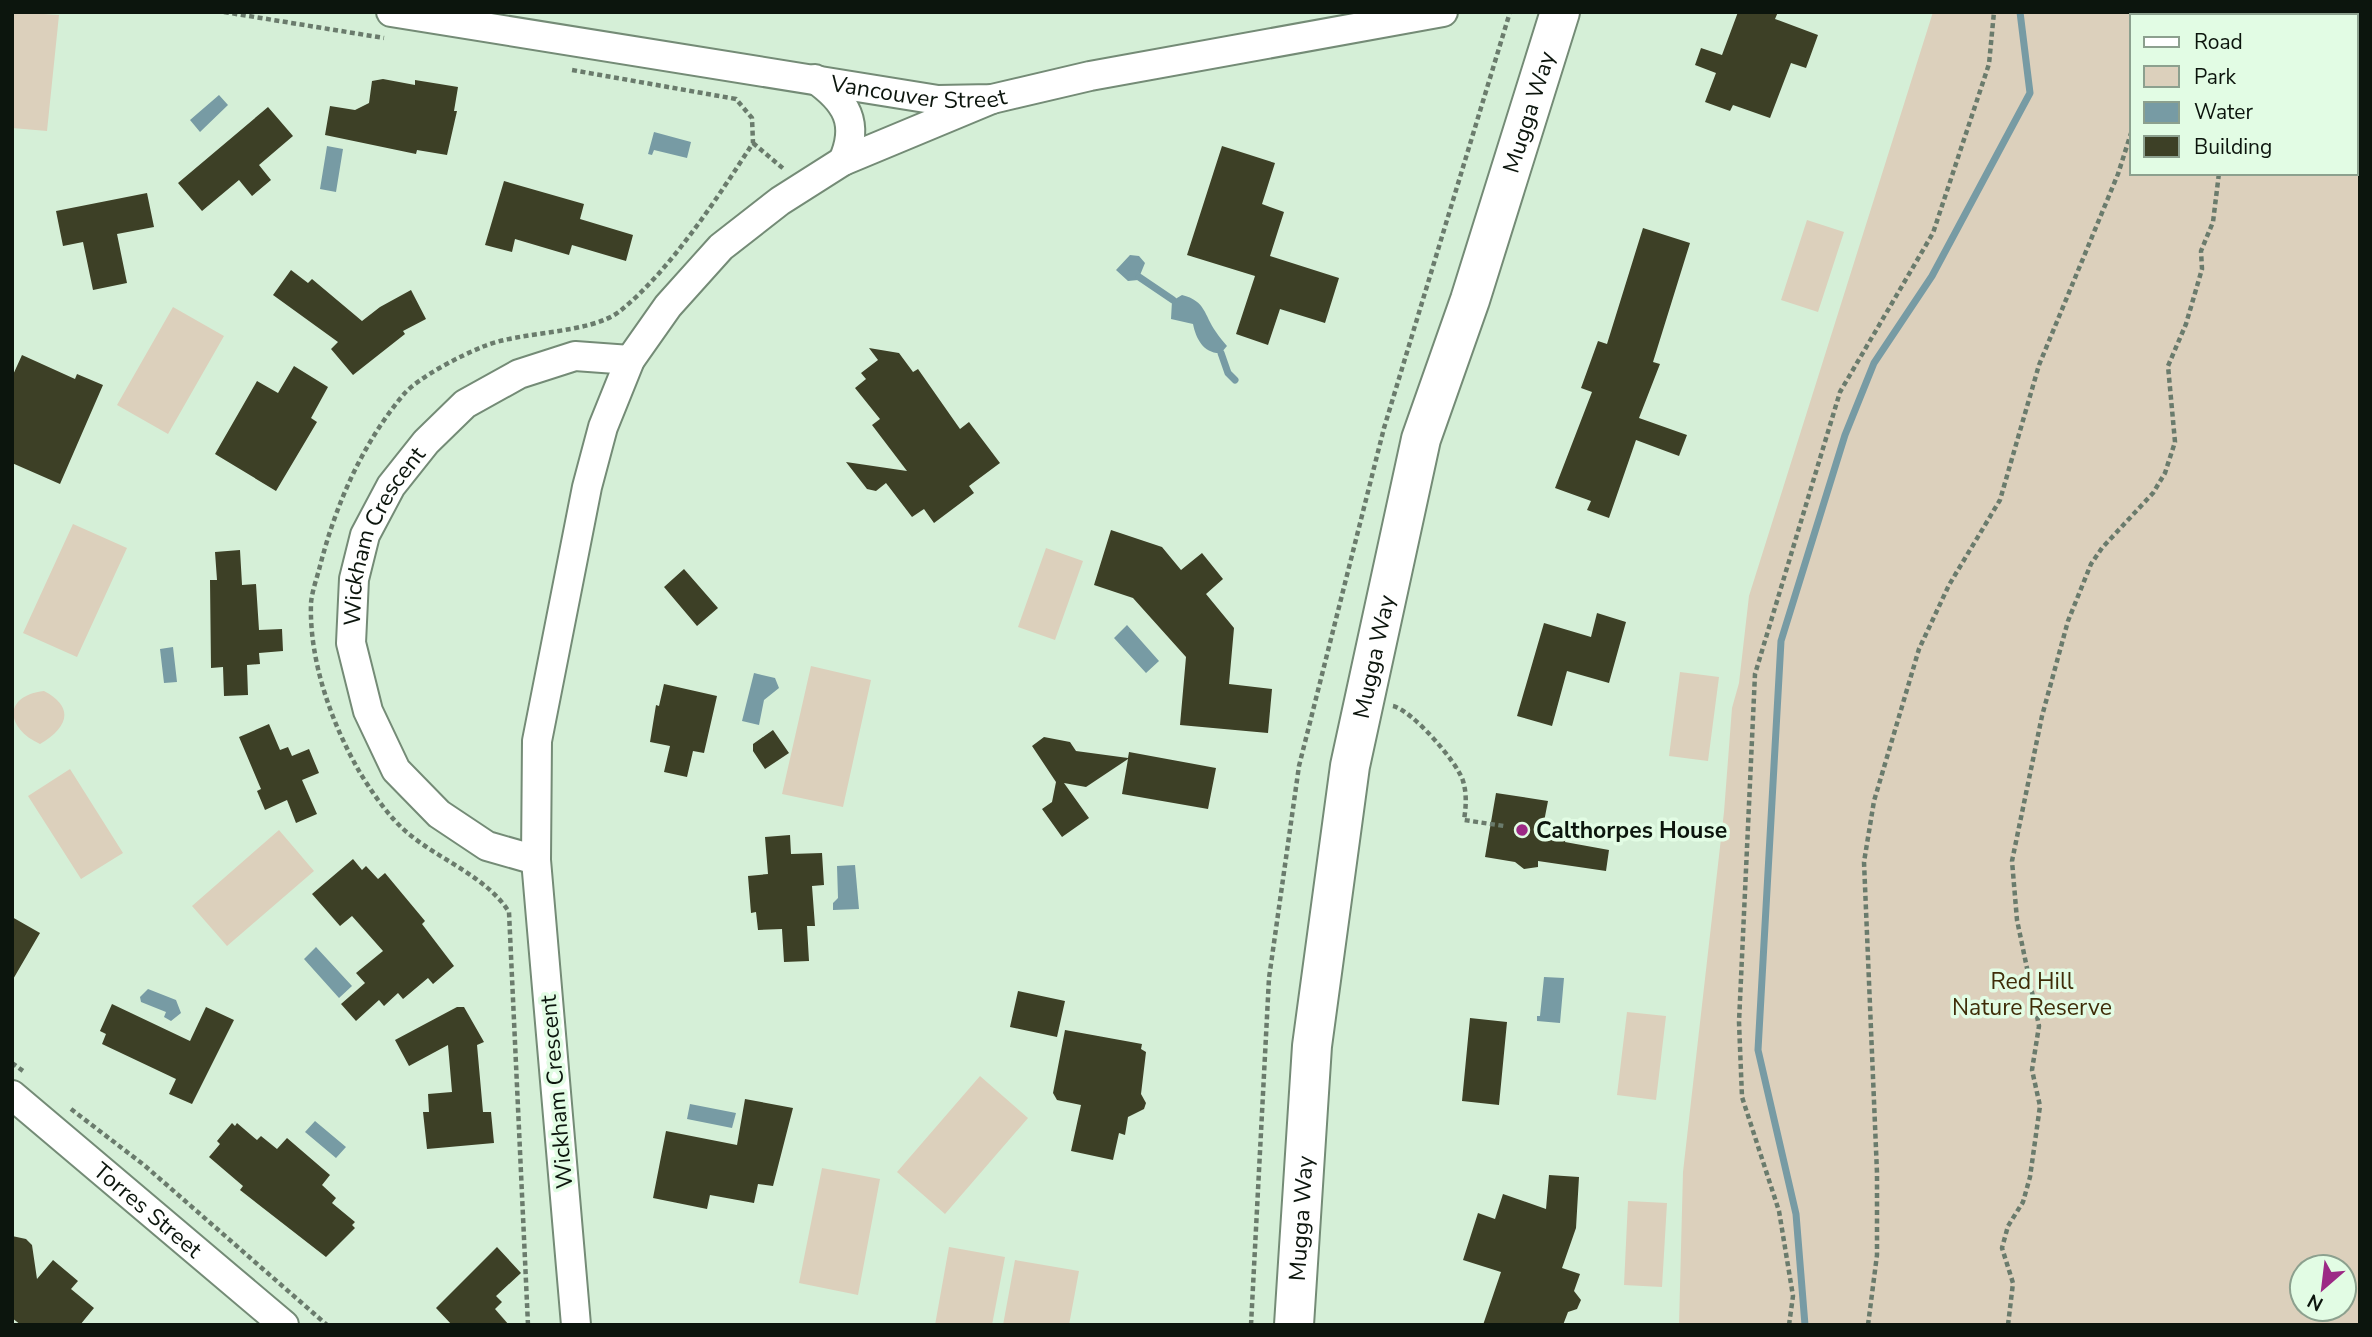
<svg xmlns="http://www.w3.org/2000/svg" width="2372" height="1337" font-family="'Nunito Sans',sans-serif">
<rect width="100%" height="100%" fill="#d5efd7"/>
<path fill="#dcd0bc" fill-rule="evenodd" d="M13,12L59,15L47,131L12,128Z
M1933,12H2360V1325H1679L1683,1172L1724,812L1732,708L1739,683L1749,596ZM2132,16H2356V173H2132ZM2302,1267H2344V1309H2302Z
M1807,220L1844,232L1818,312L1781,300Z
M173,307L224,336L168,434L117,405Z
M73,524L127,548L77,657L23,633Z
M1046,548L1083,561L1055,640L1018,627Z
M811,666L871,680L843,807L782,794Z
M1680,672L1719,677L1708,761L1669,756Z
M44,691C76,708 67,728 40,744C5,728 3,696 44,691Z
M70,769L123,853L81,879L28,796Z
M279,830L314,871L227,946L192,906Z
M1627,1012L1666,1016L1656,1100L1617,1095Z
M980,1076L1028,1118L945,1214L897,1172Z
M822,1168L880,1179L858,1295L799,1283Z
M1628,1201L1667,1203L1662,1287L1624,1285Z
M949,1247L1005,1257L992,1325H935Z
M1015,1260L1079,1271L1069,1325H1003Z"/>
<path fill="#779ba4" d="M219,95L228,105L200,132L190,120Z
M654,132L691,142L687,158L654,150L652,155L648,154Z
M327,146L343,149L336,192L320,189Z
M1130,255L1139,256L1145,263L1138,280L1128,281L1116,270Z
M1182,295C1206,301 1204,315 1216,332C1219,337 1223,341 1227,346L1221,353C1204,354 1196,339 1193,324L1171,319L1172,301Z
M1127,625L1159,661L1146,673L1114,638Z
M173,647L177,682L164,683L160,649Z
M754,673L775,678L779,688L764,700L759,725L742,721Z
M855,865L859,909L833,910V903L838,898L837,866Z
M316,947L352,986L339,998L304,959Z
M1544,977L1564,978L1560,1023L1537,1021V1016H1540Z
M148,989L176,1000L181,1013L171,1021L164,1017L166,1012L141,1002L140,997Z
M690,1104L736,1113L732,1128L687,1119Z
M315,1121L346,1147L336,1158L305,1132Z"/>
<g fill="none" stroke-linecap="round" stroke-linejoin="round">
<path stroke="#779ba4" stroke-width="7" d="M1139,277L1173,300
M1221,353L1228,373L1235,380
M1805,1325L1796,1214L1758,1050L1781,641L1845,435L1874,363L1932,276L2030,93L2020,12"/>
</g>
<path fill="#3d4026" d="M1738,12H1778L1775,19L1818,35L1806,68L1791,63L1770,118L1733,105L1730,111L1705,102L1716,73L1695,65L1701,48L1722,55Z
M383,79L415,85V80L458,87L454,111H457L447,155L417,150L416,154L325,135L330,106L355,110L369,103L372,81Z
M268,107L293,136L259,165L271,180L252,196L239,180L202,211L178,183Z
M1222,146L1275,163L1262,204L1284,212L1270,256L1339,278L1325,323L1280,309L1268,345L1236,334L1255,276L1187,255Z
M504,181L584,204L580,219L633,235L626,261L572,245L569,255L515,239L512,252L485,245Z
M147,193L154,227L117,234L127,283L93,290L83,242L63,246L56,211Z
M1643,228L1690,243L1653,362L1660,364L1639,418L1687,435L1679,456L1636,440L1609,518L1587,510L1591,501L1555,488L1592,392L1581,388L1598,341L1607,344Z
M291,270L308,283L312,279L362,321L380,307L411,290L426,319L403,331L405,334L353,375L331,349L338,342L273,295Z
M869,348L899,353L913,372L918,369L960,429L969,422L1000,463L969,486L974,493L934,523L924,509L912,517L886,483L876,491L867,489L846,462L907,471L872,425L880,419L855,388L866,379L861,373L878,360Z
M22,355L75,379L77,374L103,385L60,484L12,463V377Z
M294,366L328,387L311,418L317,422L276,491L215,454L257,381L278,393Z
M1111,530L1162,547L1181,570L1202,553L1223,579L1206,594L1234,628L1229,684L1272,689L1268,733L1180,725L1186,657L1133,598L1094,585Z
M240,550L242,585L256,584L259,630L282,629L283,651L259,653L260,664L247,665L248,695L224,696L223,667L211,668L210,580H217L215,552Z
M684,569L718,608L697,626L664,587Z
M1597,613L1626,622L1609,683L1567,671L1552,726L1517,716L1544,623L1591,637Z
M664,684L717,696L704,753L693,751L687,777L664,772L670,746L650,742L656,705L659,706Z
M269,724L280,750L288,747L292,756L309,749L319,773L302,780L317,814L296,823L287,800L265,810L257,791L261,789L239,737Z
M773,730L789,753L765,769L753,751V744Z
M1044,737L1070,742L1076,751L1128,758L1129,752L1216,768L1208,809L1122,794L1128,759L1086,787L1064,783L1089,818L1062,837L1042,809L1052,802L1056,782L1032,746Z
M1496,793L1548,801L1542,832L1566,836L1565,842L1609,850L1606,871L1538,861V867L1524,869L1515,862L1485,857Z
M790,835L791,854L822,853L824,885L812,886L815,926H807L809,961L784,962L782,929L758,930L756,912L751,913L748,876L768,874L765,837Z
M353,859L362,870L366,866L378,879L385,873L425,921L422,924L454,966L433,984L428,978L403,999L398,993L384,1006L379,1000L356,1021L341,1004L365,983L356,973L383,951L352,916L340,926L312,894Z
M12,917L40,933L12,981Z
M1018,991L1065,1001L1057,1037L1010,1027Z
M112,1004L190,1041L206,1007L234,1020L192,1104L169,1094L176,1079L102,1044L106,1034L100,1031Z
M457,1007H464L484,1042L477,1045L483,1112H491L494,1143L427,1149L423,1112H429L428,1094L452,1092L448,1045L409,1066L395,1040Z
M1470,1018L1507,1022L1499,1105L1462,1101Z
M1065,1030L1142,1044L1141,1049L1146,1052L1141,1094L1146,1103L1144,1109L1128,1117L1125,1135L1119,1133L1113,1160L1071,1151L1081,1105L1057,1100L1053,1093Z
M745,1099L793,1108L773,1186L758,1184L754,1203L710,1195L707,1209L653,1198L666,1131L737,1145Z
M232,1123L235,1126L237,1123L257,1140L261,1136L277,1149L287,1138L330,1175L322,1185L336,1198L332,1203L355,1222L352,1225L355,1228L326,1257L240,1190L243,1186L209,1157L220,1144L217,1141Z
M1549,1175L1579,1177L1576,1228L1562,1268L1580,1274L1574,1291L1581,1300L1577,1309L1568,1312L1563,1325H1483L1501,1272L1463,1260L1478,1213L1495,1219L1503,1194L1546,1209Z
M12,1236L26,1239L32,1245L37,1279L53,1260L78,1281L71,1289L94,1308L80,1325H21L12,1318Z
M497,1247L521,1273L496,1296L502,1302L495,1309L509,1325H452L436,1308Z"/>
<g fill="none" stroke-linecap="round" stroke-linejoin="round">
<g stroke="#748b76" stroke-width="32">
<g id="street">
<path id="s1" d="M391,12L938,100L992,99L1090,76L1443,12"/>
<path d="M815,79C846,101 860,123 843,161"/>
<path id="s2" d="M536,860L487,846L439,814L396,770L368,711L351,643L354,579L365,535L391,486L426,442L465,404L519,374L575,356L630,360"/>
<path id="s3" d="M12,1095L284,1325"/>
<path d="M576,1325L536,860L537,741L587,487L603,427L630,360L668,306L721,247L780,201L843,161L992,99"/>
</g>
</g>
<g stroke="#748b76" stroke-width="42">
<g id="secondary">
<path id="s4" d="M1294,1325L1312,1046L1350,766L1421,439L1470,300L1560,12"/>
</g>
</g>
<path stroke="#6a7b6c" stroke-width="4.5" stroke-dasharray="5 3.5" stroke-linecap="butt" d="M224,12L384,38
M2169,16L2170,12
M2267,16V12
M753,143L785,170
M1393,706C1412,710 1458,763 1463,781C1467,794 1466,807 1464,820L1504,826
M12,1063L23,1071
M71,1109L144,1165L327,1325
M528,1325L509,912C487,877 440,860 409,834C390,819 371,791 359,771C331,722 309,660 311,603C312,591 317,578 320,566C336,504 362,444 404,394C419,377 460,356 482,347C522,330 589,335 620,311C670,271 718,197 753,143L752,118L736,99L572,70
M1251,1325L1269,978L1299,766L1384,428L1510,12
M1789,1325L1793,1296L1779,1211L1742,1097L1739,1022L1755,674L1840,392L1933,233L1989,64L1994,12
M1868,1325L1877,1255V1173L1864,862L1874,801L1919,649L1949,585L2000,500L2039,365L2118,174L2132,130
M2008,1325L2013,1283L2002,1248L2008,1226L2023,1202L2030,1177L2040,1106L2032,1070L2039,1026L2017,920L2012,861L2042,716L2068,621L2091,564L2102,548L2153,493L2165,473L2175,442L2168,366L2186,324L2202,269L2201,251L2213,222L2219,173"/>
<use href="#street" stroke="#fff" stroke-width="28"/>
<use href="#secondary" stroke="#fff" stroke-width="38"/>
</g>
<circle fill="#9c2985" stroke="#e2fce4" stroke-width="2.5" cx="1522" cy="830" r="7"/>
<g text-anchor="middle" stroke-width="7" stroke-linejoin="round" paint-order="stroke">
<g font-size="23" fill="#0c150d" stroke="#e2fce4">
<text dy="8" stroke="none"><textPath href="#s1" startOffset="534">Vancouver Street</textPath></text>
<text dy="8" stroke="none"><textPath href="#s4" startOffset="1241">Mugga Way</textPath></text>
<text dy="8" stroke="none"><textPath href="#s2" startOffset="420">Wickham Crescent</textPath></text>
<text dy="8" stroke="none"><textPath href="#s4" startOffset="674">Mugga Way</textPath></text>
<text transform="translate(556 1092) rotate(-95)" y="8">Wickham Crescent</text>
<text dy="8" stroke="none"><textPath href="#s3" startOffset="178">Torres Street</textPath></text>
<text dy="8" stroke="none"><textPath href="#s4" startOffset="107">Mugga Way</textPath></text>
</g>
<g font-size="23" font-weight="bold" fill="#0c150d" stroke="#e2fce4" text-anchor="start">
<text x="1536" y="838">Calthorpes House</text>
</g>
<g font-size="23" fill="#3f2c08" stroke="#e2fce4">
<text x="2032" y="989">Red Hill<tspan x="2032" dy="26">Nature Reserve</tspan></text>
</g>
</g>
<rect width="2372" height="1337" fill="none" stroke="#0c150d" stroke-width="28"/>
<rect x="2130" y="14" width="228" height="161" fill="#e2fce4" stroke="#8ca08e" stroke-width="2"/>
<rect x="2144" y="37" width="35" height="10" fill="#ffffff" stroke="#8ca08e" stroke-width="2"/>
<text x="2194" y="49" font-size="21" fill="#0c150d">Road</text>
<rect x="2144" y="66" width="35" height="21" fill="#dcd0bc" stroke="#8ca08e" stroke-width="2"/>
<text x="2194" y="84" font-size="21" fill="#0c150d">Park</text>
<rect x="2144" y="102" width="35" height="21" fill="#779ba4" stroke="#8ca08e" stroke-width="2"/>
<text x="2194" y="119" font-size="21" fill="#0c150d">Water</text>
<rect x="2144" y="136" width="35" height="21" fill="#3d4026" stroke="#8ca08e" stroke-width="2"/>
<text x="2194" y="154" font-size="21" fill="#0c150d">Building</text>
<g transform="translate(2323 1288) rotate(208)"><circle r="33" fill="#e2fce4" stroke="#8ca08e" stroke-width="2"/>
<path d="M0-5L12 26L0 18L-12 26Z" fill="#9c2985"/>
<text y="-10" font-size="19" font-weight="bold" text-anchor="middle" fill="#0c150d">N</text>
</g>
</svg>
